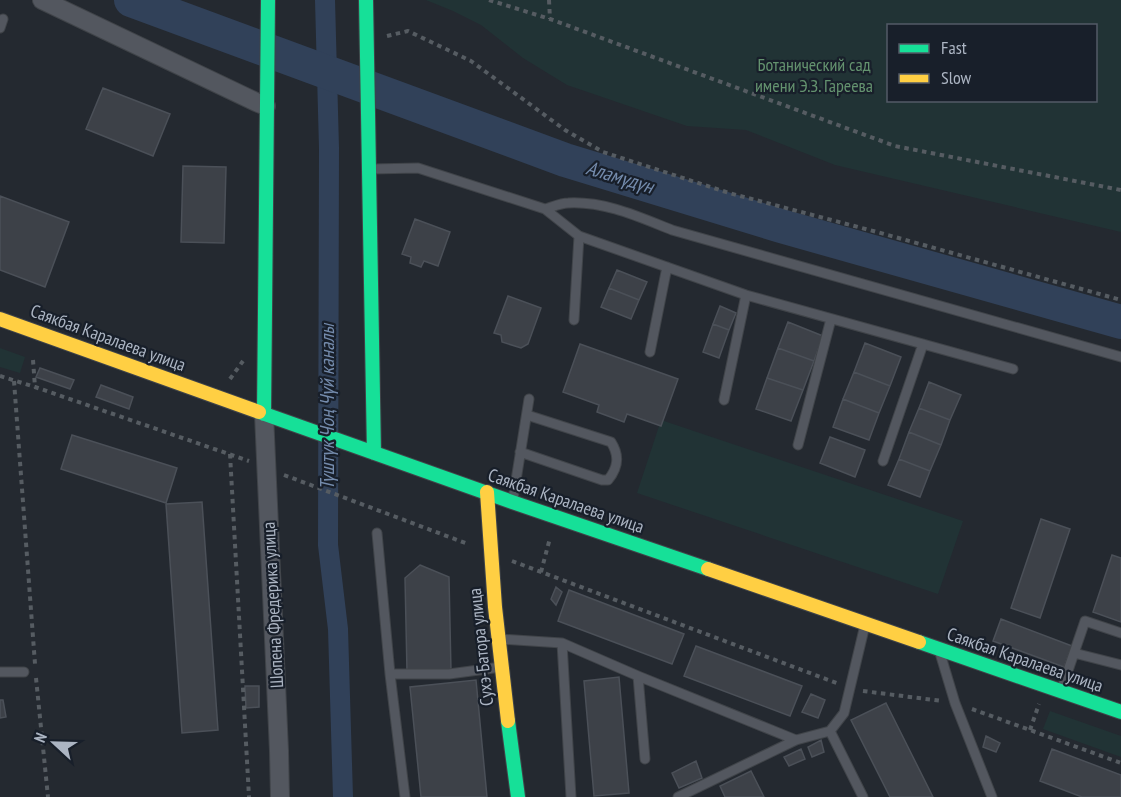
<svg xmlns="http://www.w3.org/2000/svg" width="1121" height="797" font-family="'PT Sans Narrow',sans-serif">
<rect width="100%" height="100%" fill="#242930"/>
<path fill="#213335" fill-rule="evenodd" d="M426,0H1121V232L835,165L746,130L687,126L567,85L523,58L481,25L453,11ZM888,26H1096V100H888Z
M0,348L25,357L20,373L0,367Z
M661,420L963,521L938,594L637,493Z
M1050,711L1121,736V757L1043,729Z"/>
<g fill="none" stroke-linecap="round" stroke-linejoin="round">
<path stroke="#314159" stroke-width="20" d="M325,0L329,148L328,545L338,629L343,797"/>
<path stroke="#314159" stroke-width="34" d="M131,0L565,160L781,226L1121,322"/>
</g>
<path fill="#3d4148" stroke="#4b5058" stroke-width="1.5" d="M103,88L170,114L153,156L86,129Z
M183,166L226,167L224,243L181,242Z
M0,196L69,222L45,287L0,270Z
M415,219L450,232L438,266L424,261L421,267L410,263L411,257L402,254Z
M617,270L647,282L639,300L609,288Z
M609,288L639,300L631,319L601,307Z
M508,296L541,308L528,344L521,348L502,342L501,335L494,333Z
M720,306L736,313L729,330L713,324Z
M788,322L823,336L814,361L778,348Z
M713,324L729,330L719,358L703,352Z
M865,343L901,357L890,386L854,372Z
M580,344L678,379L661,426L627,414L624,422L597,412L599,405L563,392Z
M778,348L814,361L803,390L767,378Z
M40,368L74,380L70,389L36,377Z
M854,372L890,386L879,413L843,399Z
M767,378L803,390L791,421L756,409Z
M929,382L961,395L950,420L919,408Z
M101,385L133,397L129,409L96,397Z
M843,399L879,413L869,440L833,427Z
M919,408L950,420L941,445L909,432Z
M909,432L941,445L930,471L899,459Z
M72,435L177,468L166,503L61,469Z
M830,437L865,450L855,477L820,463Z
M899,459L930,471L920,497L888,485Z
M202,502L218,730L182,733L166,504Z
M1041,519L1070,529L1040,618L1011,608Z
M1112,555L1121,558V622L1093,612Z
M420,565L449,577L451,671L407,672L405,578Z
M556,587L562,592L556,605L551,599Z
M569,590L684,634L672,664L558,621Z
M1001,619L1072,646L1064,667L993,641Z
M696,646L802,686L790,716L684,676Z
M619,677L629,793L594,796L584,681Z
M476,680L487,797H421L410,687Z
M245,686H259V707L246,708Z
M811,694L825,700L818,718L802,712Z
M0,700H3L6,717L0,718Z
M886,703L933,797H890L851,720Z
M986,736L1000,743L996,752L983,747Z
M821,740L824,752L812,757L808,747Z
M801,749L805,759L789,766L784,757Z
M1052,749L1121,775V797H1082L1040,781Z
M696,761L702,778L679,788L672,773Z
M751,771L764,797H725L720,786Z"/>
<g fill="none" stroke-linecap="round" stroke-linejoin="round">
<g stroke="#404449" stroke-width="11">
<path id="lane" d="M0,28L3,19
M371,169L418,168L545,209L579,236L746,295L1013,369
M545,209C552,207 561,203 568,203C605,201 639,217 672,230L1121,357
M574,320L579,236
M650,352L667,267
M724,400L746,295
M798,445L831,319
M520,452L602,480H608C618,468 620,456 611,442L527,415
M883,461L923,344
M513,499L529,399
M377,533L390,674H449L501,667
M500,639L562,643L638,676L796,740
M562,643L571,797
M940,653L955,703L992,797
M1074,653L1121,665
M0,672H24
M390,674L405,797
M638,676L645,759
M1061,691L1085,621L1121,633
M830,731L863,797
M678,797L796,740L830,731L844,713L865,625"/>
</g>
<g stroke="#404449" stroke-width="20">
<path id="street" d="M42,0L256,102L266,106
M264,414L279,751L280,797"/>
</g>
<g stroke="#404449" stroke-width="16">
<path id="fast" d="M366,0L374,453
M259,412L512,502L708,569
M264,414L268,0
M919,642L1121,712
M508,721L518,797"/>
</g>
<g stroke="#404449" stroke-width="16">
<path id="slow" d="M0,319L259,412
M487,492L495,607L508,721
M708,569L919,642"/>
</g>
<path stroke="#565c62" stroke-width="4" stroke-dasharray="4.5 4.5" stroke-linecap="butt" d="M489,0L550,19L895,146L1121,190
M549,0L550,19
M387,36L408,31L471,61L565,130L603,152L729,193L877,232L1121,300
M33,360L35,387
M0,376L35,387L249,461
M230,379L243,361
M14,381L35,664
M230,454L249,797
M284,475L468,544
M512,561L839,684
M541,572L550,538
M36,678L48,797
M863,691L942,701
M972,709L1121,763
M1030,730L1039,704"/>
<use href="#lane" stroke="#53575f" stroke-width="9"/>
<use href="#street" stroke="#53575f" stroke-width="18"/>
<use href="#fast" stroke="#16e098" stroke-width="14"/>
<use href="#slow" stroke="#ffcf43" stroke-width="14"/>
</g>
<g text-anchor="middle" stroke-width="4.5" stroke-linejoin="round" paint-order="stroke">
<g font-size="18" fill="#64936f" stroke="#181f2a">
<text x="814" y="71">Ботанический сад<tspan x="814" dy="21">имени Э.З. Гареева</tspan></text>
</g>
<g font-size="18" fill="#acb5c3" stroke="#181f2a">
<text transform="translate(108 338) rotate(20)" y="6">Саякбая Каралаева улица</text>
<text transform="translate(566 501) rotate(19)" y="6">Саякбая Каралаева улица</text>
<text transform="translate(273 605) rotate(-93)" y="6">Шопена Фредерика улица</text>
<text transform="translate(481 647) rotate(-96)" y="6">Сухэ-Батора улица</text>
<text transform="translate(1025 660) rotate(19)" y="6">Саякбая Каралаева улица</text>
</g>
<g font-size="20" font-style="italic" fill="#748bac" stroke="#181f2a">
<text transform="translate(620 177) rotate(17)" y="7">Аламүдүн</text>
<text transform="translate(327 407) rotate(-90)" y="7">Түштүк Чоң Чүй каналы</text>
</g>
</g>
<rect x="887" y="24" width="210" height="78" fill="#181f2a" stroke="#535b67" stroke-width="1.5"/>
<rect x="899" y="44" width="30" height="9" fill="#16e098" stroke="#535b67" stroke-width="1.5"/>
<text x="941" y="54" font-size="18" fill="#acb5c3">Fast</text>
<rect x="899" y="74" width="30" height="9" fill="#ffcf43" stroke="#535b67" stroke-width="1.5"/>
<text x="941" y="84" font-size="18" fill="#acb5c3">Slow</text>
<g transform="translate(54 743) rotate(292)" stroke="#181f2a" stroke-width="4.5" paint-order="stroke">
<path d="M0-4.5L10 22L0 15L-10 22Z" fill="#acb5c3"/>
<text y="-9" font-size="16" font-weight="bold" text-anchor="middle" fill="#acb5c3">N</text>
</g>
</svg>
